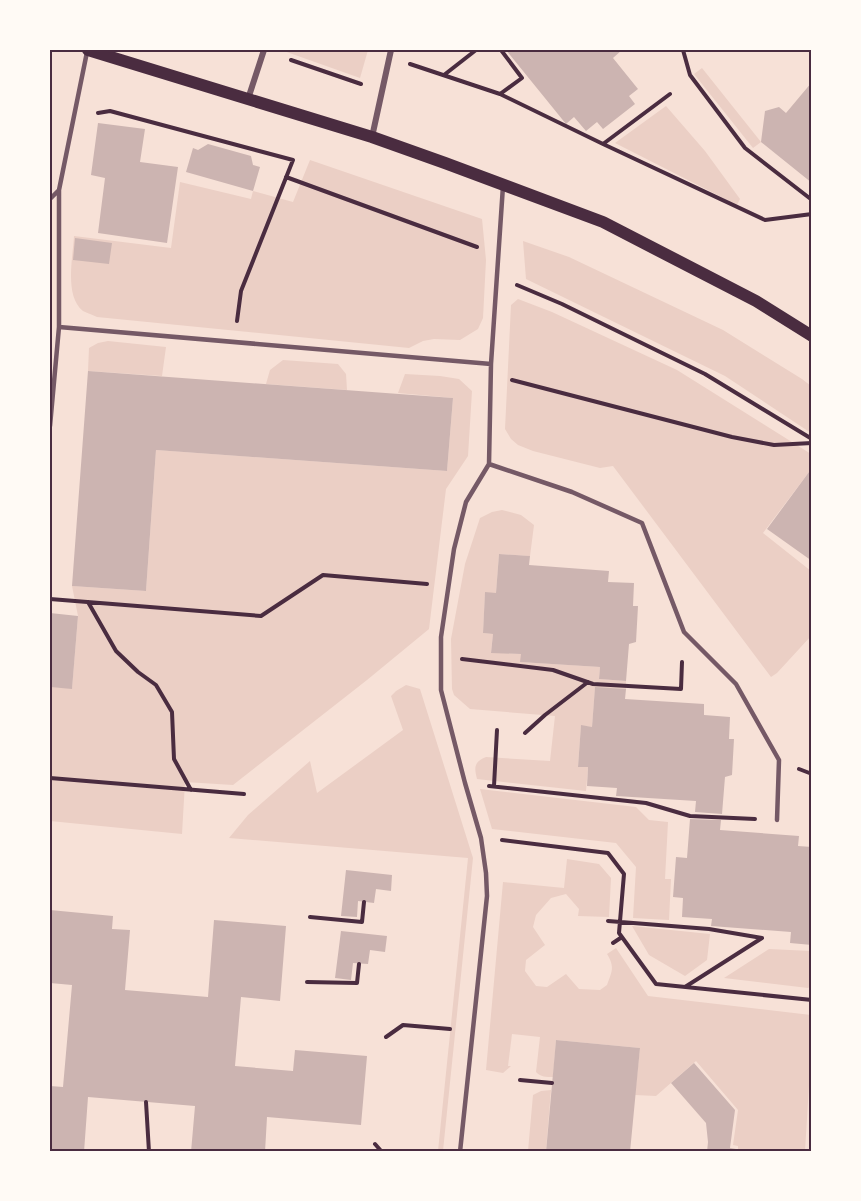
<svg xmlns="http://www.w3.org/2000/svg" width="861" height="1201" font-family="'Varela Round',sans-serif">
<rect width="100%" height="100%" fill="#f7e1d7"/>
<path fill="#ebcfc5" d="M281,50H368L360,78Z
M702,68L761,142L753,148L694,74Z
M666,106L705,151L740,199L737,205L615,143Z
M310,160L482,219L486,260L483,318L478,329L460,340L434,339L423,341L409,348L97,317C93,315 87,313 83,311C64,296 73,257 74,236L171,248L180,182L251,199L253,191L293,202Z
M523,241L569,257L723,330L802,379L811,386V433L725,376L526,279Z
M518,299L552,312L677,370L811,454V474L809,472L763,533L811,571V636L777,673L771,677L613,466L600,468L533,451L518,445L511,439L505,429L511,305Z
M108,341L166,347L162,376L88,371L89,348L98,343Z
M283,360L338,364L346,374L347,390L266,384L270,370Z
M405,374L440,376L459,379L472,391L468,456L446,489L429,629L367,680L233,785L185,782L182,834L50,821V687L72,688L78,616L72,586L146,591L156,450L447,471L453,398L398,393Z
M502,510L521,515L534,525L530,556L499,554L496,593H485L483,633L493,634L491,652L521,654V662L600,667L599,679L626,681V689L595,688L592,727L581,726L578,766L588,767L586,791L477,779C474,767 474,762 486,757L550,761L555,716L470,709L454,695L452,689L451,639L465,564L480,518L492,512Z
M406,685L420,689L473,858L443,1151H438L468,858L229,838L248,815L310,761L317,793L403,730L391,696L396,691Z
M480,789L636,807L649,820L668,822L665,879H671L669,920L633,918L636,867L616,843L492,829Z
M567,859L599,864L611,878L609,917L578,916L579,909L566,894L551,898L536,915L533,927L545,945L526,960L525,971L536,986L547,987L566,974L579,989L600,990L607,985C612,971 615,967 607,954L616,948L648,996L811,1015V1053L805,1151H738V1146L733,1145L738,1110L696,1061L656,1096L635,1095L640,1048L556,1040L553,1077C546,1077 541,1077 536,1072L540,1037L512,1034L508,1066H511L503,1073L486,1070L503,882L564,888Z
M632,926L710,934L707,960L685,976L649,955Z
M769,949L811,951V986L808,988L724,978Z
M551,1090L546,1151H528L533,1095L541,1091Z"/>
<path fill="#ccb4b1" d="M506,50H622L613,58L638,89L629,96L635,104L603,129L597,122L586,131L574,117L566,124Z
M812,82V183L761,142L765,111L779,107L786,113Z
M98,123L145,129L140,162L178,167L167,243L98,233L105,178L91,175Z
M208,144L251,156L253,165L260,167L253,191L186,172L193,148L198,150Z
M75,238L112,243L109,264L73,260Z
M88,371L453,398L447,471L156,450L146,591L72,586Z
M809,472L812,474V561L767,529Z
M499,554L530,556L529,565L609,571L608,582L634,583L633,606H638L636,642L629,644L626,681L599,679L600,667L520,662L521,654L491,653L493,634L483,633L485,592L496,593Z
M50,613L78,616L72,689L50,687Z
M595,687L626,689L625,699L704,704V715L730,717L729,739H734L732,775L725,777L722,814L695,812L696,801L616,796L617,788L587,786L588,767H578L581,725L592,727Z
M690,819L721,820L720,830L799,836L798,846L812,847V945L790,943L791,932L711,926L712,919L682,917L683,898L673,897L676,857L687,858Z
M346,870L392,875L391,891L376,889L374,903L358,901L357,917L341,916Z
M50,910L113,916L112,929L130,930L125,990L208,997L214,920L286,926L280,1001L241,997L235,1066L293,1071L295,1050L367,1056L361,1125L267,1117L265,1152H191L195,1106L88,1097L84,1152H50V1086L63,1087L72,985L50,983Z
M341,931L387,936L385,952L370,950L368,964L353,963L351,980L335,978Z
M556,1040L640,1048L630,1152H546Z
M694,1063L735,1110L730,1148L736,1149V1152H707L708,1142L706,1123L671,1083Z"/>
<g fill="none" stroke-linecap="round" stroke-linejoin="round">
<path stroke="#4a2c40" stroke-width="4" d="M683,50L690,75L745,148L812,200
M291,60L361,84
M410,64L500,94L522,78L501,50
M444,75L476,50
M500,94L603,144L670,94
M98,113L110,111L293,160L241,291L237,321
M603,144L765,220L812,214
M286,177L477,247
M517,285L562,304L705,374L812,439
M512,380L732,437L774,445L812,443
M50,599L261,616L323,575L427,584
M88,602L116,651L138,672L156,685L172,712L174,759L191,790
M462,659L553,670L593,684L681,689L682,662
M525,733L545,715L588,682
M799,769L812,774
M50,778L244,794
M489,786L646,803L690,816L755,819
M494,786L497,730
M502,840L608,853L624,874L619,933L656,984L812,1000
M310,917L362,922L364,902
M608,921L709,929L762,938
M613,943L622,937
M307,982L357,983L359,964
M685,987L762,938
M386,1037L403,1025L450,1029
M520,1080L552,1083
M146,1102L149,1152
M375,1144L382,1152"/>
<path stroke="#755966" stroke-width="4.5" d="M503,186L491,364L489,464L572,492L642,523L684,632L736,684L779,760L777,820
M50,199L59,190L87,52
M59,327L491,364
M50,426L59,327V190
M460,1152L487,896L486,873L481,838L465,783L441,690V637L454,549L466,502L489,464"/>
<path stroke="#755966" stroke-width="6" d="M248,99L264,50
M372,137L391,50"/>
<path stroke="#4a2c40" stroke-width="12" d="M88,50L372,137L445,163L603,222L756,301L812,336"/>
</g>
<rect width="861" height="1201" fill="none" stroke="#fffaf5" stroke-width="102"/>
<rect x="51" y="51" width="759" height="1099" fill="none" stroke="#4a2c40" stroke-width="2"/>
</svg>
